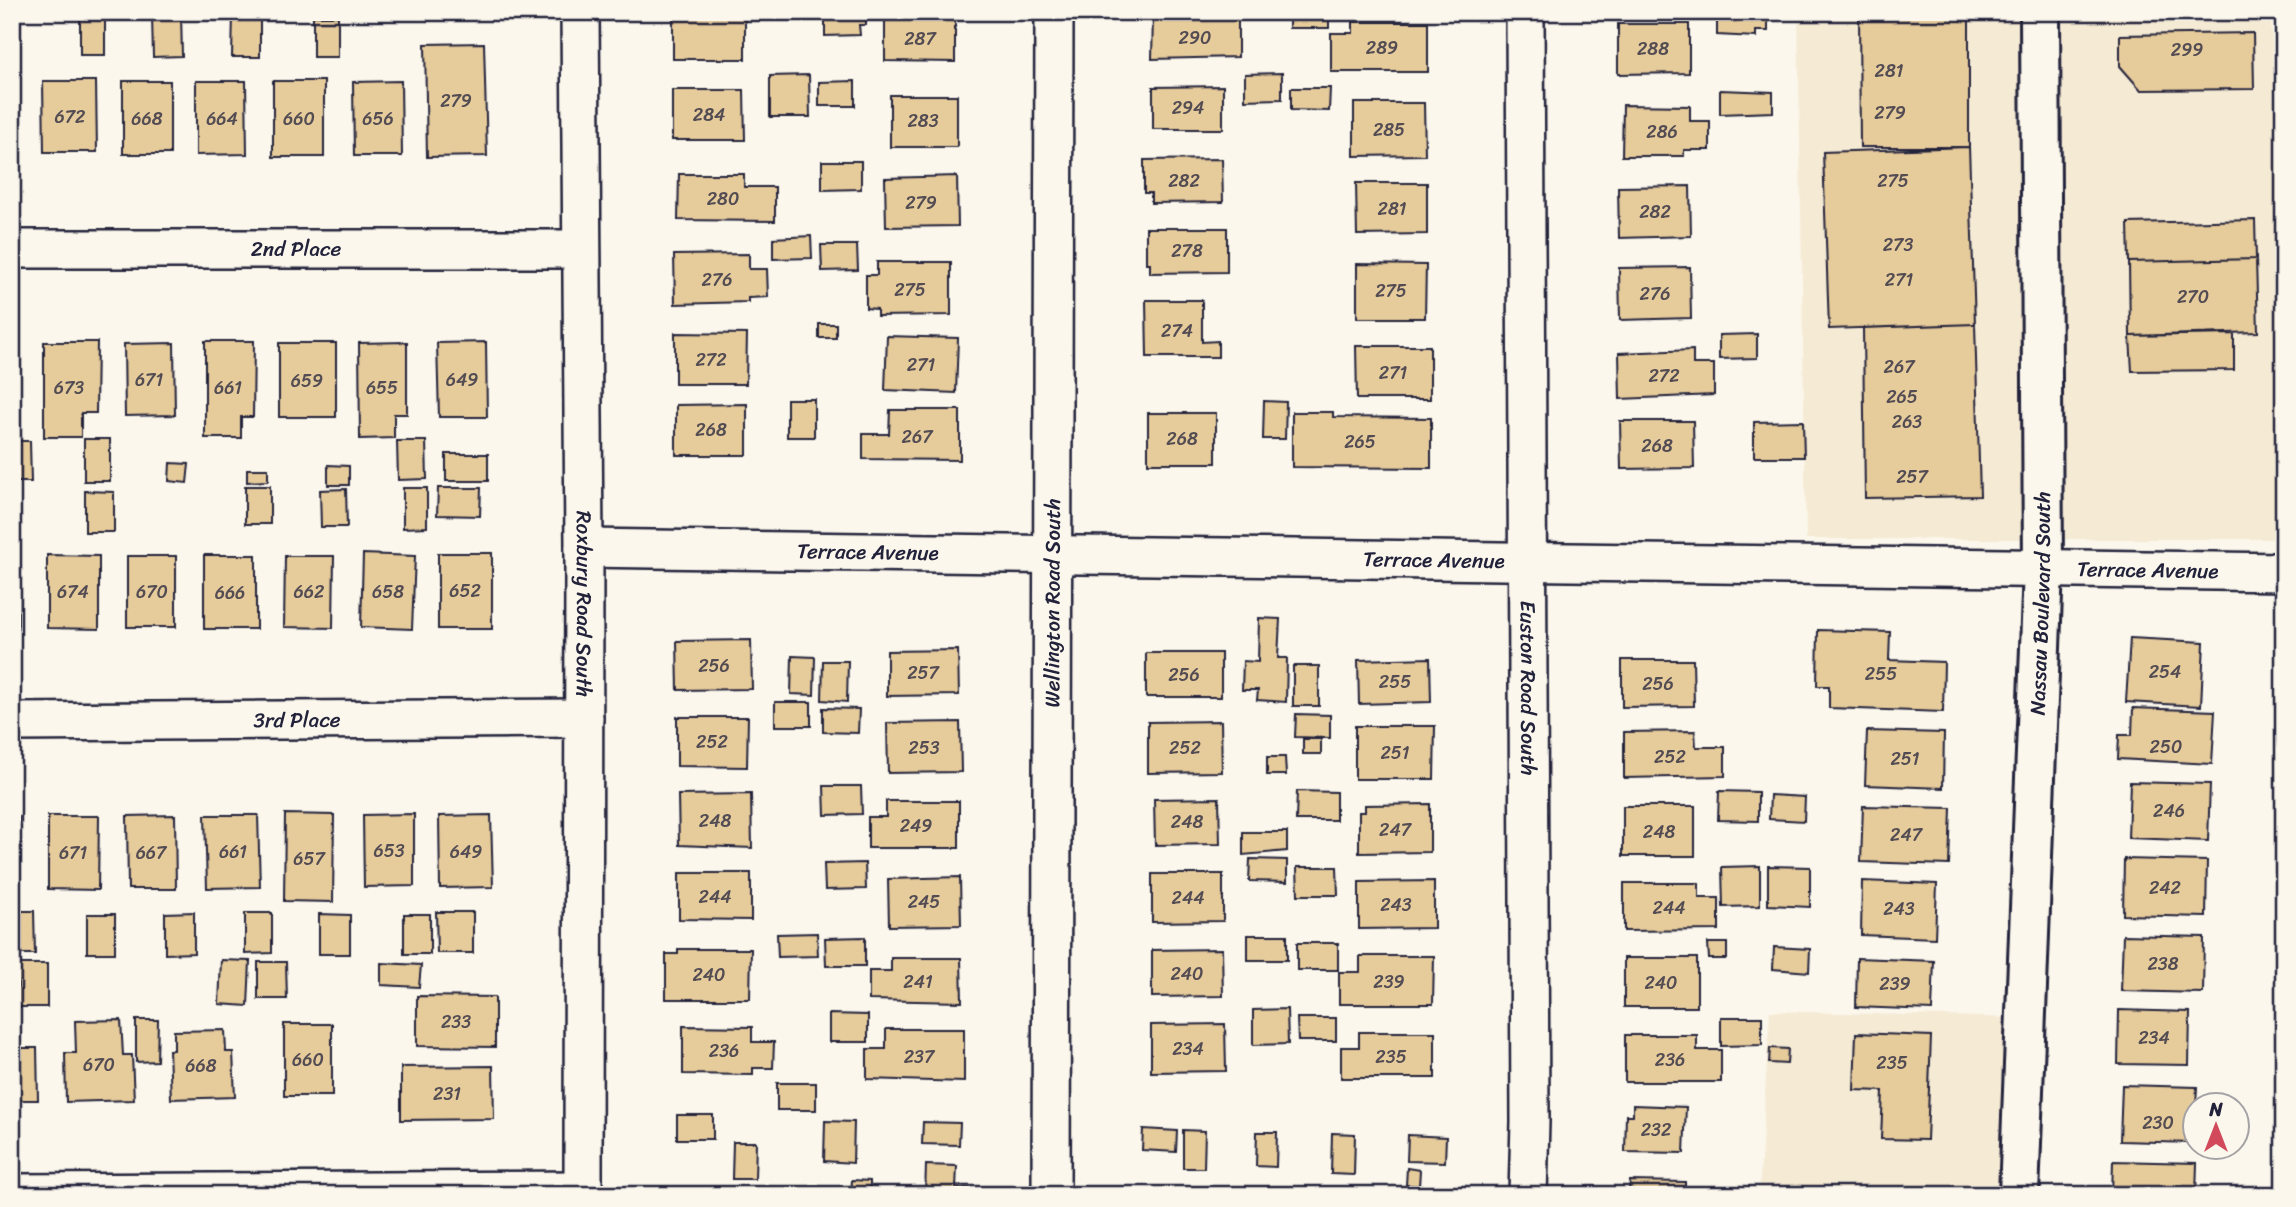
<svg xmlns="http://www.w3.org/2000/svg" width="2296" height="1207" font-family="Sriracha,sans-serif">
<rect width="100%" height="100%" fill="#fbf7ec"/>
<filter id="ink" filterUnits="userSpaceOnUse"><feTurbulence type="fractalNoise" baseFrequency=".0143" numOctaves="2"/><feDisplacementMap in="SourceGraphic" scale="14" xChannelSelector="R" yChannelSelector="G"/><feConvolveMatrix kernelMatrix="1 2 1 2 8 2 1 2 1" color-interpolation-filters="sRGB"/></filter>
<g filter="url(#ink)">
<path fill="#f5ead4" d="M1798,12H2271L2284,387V539H1806Z
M1770,1011L2018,1018L2012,1195H1759Z"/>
<path fill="#e6cb9b" stroke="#22223b" stroke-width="2" d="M673,12H745V59H673Z
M825,12H866V25H859L860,35L825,36Z
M1289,12H1329V28H1289Z
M1717,12H1768V31H1756V37L1717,35Z
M1859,12H1969V147H1860Z
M181,13L182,56L153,57L152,15Z
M233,14L260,15V57H232Z
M885,15L955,16V62L885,61Z
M313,16H338V57H313Z
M1153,16L1238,17V57L1152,59Z
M80,17H105V55H80Z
M1353,22H1428V72H1331V33H1353Z
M1618,24H1689V73L1618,74Z
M2253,33L2254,89L2141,90L2120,66V35Z
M484,43L487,156L427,157L425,44Z
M1282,73V99L1245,100V74Z
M809,75L810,117H770V76Z
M43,81H96L97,152H44Z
M123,81H170V154H123Z
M196,81H246L247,154L196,155Z
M273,81H324V157H273Z
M401,81L402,156H354L353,82Z
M855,81V106H819V82Z
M1223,86V129H1153V87Z
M1291,88H1330L1329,111L1291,110Z
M672,90H744L745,140H672Z
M1720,90L1773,92V112L1720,114Z
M890,95H957V147H890Z
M1354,103H1424L1425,155L1354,156Z
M1623,105L1690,106V121H1710V150H1684V156H1622Z
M1969,147L1975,324L1829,329L1823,152Z
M1222,159L1223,202L1151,203V193H1144V160Z
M822,161H861V189L822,190Z
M679,174H744V187H775V221L678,220Z
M957,176L958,226L886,227L885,178Z
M1356,183H1427V234L1357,235Z
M1690,186L1691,236L1619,238L1618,187Z
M2255,220L2256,259L2129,262L2128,223Z
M1146,228H1227V272L1150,273V263H1146Z
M811,236L812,258L773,259V238Z
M821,245H857L858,270L822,271Z
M749,254V269H767L768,297L748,298V302L675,304L674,255Z
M2256,259L2258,332L2130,336L2129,262Z
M877,262H951V315L877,316V309L866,308V275H877Z
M1357,264L1426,265L1425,318H1357Z
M1690,267L1691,318L1620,320L1619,268Z
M1146,300H1202V342L1218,341V357H1147Z
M819,324H836V338H819Z
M1975,324L1980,496L1865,498L1863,328Z
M675,333L747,334L746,384H675Z
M1757,334V358L1719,359V335Z
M2234,334V370L2132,371L2130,336Z
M887,336L958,338L956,393L885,390Z
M205,341H254L253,417H241V438H205Z
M44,342H97L96,413H81V437H44Z
M407,342V414H394V438L360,439L359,343Z
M486,342L487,417H439L437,343Z
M174,343L175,415L125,416L124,344Z
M279,343H336V417H279Z
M1356,346H1430V399H1357Z
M1693,350V364H1714V395L1620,399L1619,353Z
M787,399H814V437H787Z
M1264,401L1286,402L1285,439H1263Z
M747,404V455H676V405Z
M890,410H960V460L863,459V434H889Z
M1292,412H1333V417L1431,418V468L1292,467Z
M1148,413H1216V463H1148Z
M1620,421H1693L1694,468L1621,469Z
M1803,421L1804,457H1754V422Z
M84,439H110V481H84Z
M12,441H30L31,482H12Z
M397,441H426L427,479L398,480Z
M446,454H488V481H446Z
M170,463L189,464L187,483L169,481Z
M328,465L349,466V485H328Z
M247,469H268V481L247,482Z
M245,486H270V524H245Z
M403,488H427V527L403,528Z
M438,488H481L480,516L437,515Z
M346,489L347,527H321L320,490Z
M85,491L114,492V532H85Z
M438,553H492V629H438Z
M363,554L415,556L412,629L361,627Z
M47,555L99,556V629L47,628Z
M204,555H256V629H204Z
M12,556H18V629H12Z
M127,556H176V627H127Z
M285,556H334L333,628L284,627Z
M1259,618L1280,619L1278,658H1287L1286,702L1257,700L1258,690H1242L1243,661L1258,662Z
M1818,630L1890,632L1889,660L1944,662L1943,712L1829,708V686H1817Z
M2130,638L2204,642L2201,706L2126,702Z
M751,640L752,689L678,690L677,641Z
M958,650L959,695L887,696V651Z
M1146,653H1221V697H1146Z
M792,656L815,657L814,695L791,694Z
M1430,658L1431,702L1359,704L1358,660Z
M1622,660H1693L1694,706L1622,707Z
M823,661H848L847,702L822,700Z
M1293,666H1319V706H1293Z
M775,702H811V726H775Z
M823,708L859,709L858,733L823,732Z
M2133,708L2215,711L2212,764L2118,759L2119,735H2132Z
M1296,714L1330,715V738L1295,737Z
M677,717H748L747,767L677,766Z
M1221,721L1222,772L1148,773V722Z
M960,722L961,772L888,773L887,723Z
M1355,726H1435L1434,779H1355Z
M1695,731L1696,747H1725V776L1624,778V732Z
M1867,731L1944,733L1943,788L1865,785Z
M1303,739H1321V754H1303Z
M1267,757H1285L1286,775H1267Z
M2130,782L2210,784L2208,841L2128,838Z
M824,786H861L862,814L825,815Z
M1297,791L1336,792V820H1296Z
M1719,791L1758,792V821L1718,820Z
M751,794L752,848L679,845L678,795Z
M1770,795L1805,797L1804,821L1769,819Z
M1219,798L1220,844L1155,845L1154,799Z
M886,801H959V848H868V817H886Z
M1430,804V852L1359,853V812H1365V805Z
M1623,806H1695V856H1623Z
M1863,806L1951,808L1949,865L1861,862Z
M285,814L334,815L333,902L284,901Z
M414,814V886L364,887L363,815Z
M175,815L176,889H128L127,816Z
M205,815H258L260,887L207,888Z
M491,815L493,887L440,888L439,816Z
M48,816H99L98,890L48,889Z
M12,817H19V885H12Z
M1243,832H1287V851L1243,855Z
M1250,859L1287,860V882L1249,881Z
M2124,859L2207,861L2206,917L2123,915Z
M865,863L866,889L825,890L824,864Z
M1760,866V906L1723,907L1722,867Z
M1768,866L1810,867V907L1768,905Z
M1297,867H1337L1338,895H1298Z
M679,873H751V920L679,919Z
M1152,874H1223V921L1152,922Z
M960,877L961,925L889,926L888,879Z
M1434,881V928L1359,929V882Z
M1862,881L1937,884L1935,938L1861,935Z
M1624,883H1699V898H1719V930L1624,931Z
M12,911H34L35,954H12Z
M194,912V953L165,954V913Z
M436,912H473V953H437Z
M245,913H272V953L245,954Z
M87,914H115V953H87Z
M319,914L350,915V954H319Z
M404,914H430V954H404Z
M817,933L818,956L778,957L777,934Z
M1248,935H1287V960H1248Z
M2123,935L2204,937L2203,993L2121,991Z
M865,937V966H826L825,938Z
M1297,943H1338V970H1297Z
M1708,943H1727V959H1709Z
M1774,947L1810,949L1809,972L1773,969Z
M678,949H751L750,999H666V954H678Z
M1222,949L1223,996L1152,997V950Z
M1360,956H1434L1433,1004H1339V972H1360Z
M891,958H961L962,1002L869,1000V971H891Z
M1624,958H1697V1007H1624Z
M1857,958L1934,961L1932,1010L1856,1007Z
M221,960L250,961L248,1006L219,1004Z
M258,962H286L287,999H258Z
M381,963L421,965L419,987L381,985Z
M18,964H47V1007H18Z
M417,996L495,997V1047L417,1046Z
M1287,1009L1288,1044L1253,1045V1010Z
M2119,1010L2190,1012L2189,1065L2118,1064Z
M829,1014L868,1015V1042H829Z
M1721,1017H1762V1045L1721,1046Z
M1297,1018H1336V1041H1298Z
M121,1020L123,1055H132L134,1100L66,1102L65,1053H76L75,1021Z
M136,1020H158L157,1061L136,1062Z
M284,1024H332V1096H284Z
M1225,1024L1226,1071L1151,1072V1025Z
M683,1026L752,1027V1042H774L773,1068H753V1075L683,1074Z
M886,1029H964V1082L867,1079V1049H886Z
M225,1030L226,1052H233L235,1097L171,1099L169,1050H174V1031Z
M1359,1032H1435V1078H1341V1047H1359Z
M1856,1033L1931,1036L1927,1140L1881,1139L1883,1091L1854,1090Z
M1625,1035H1697V1050H1721V1082H1625Z
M12,1048H37L38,1100H12Z
M1770,1048L1788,1049L1787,1064L1769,1063Z
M493,1066L494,1119L401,1120V1067Z
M777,1083H816V1110H777Z
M2122,1085L2197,1087L2194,1143L2120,1141Z
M1633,1105L1686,1107L1684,1153L1625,1152L1626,1115H1633Z
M677,1115H713V1139H677Z
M825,1121L854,1122L853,1163L824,1161Z
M923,1122L960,1123L959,1145L922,1144Z
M1143,1129L1177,1131L1176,1152L1142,1150Z
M1183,1130L1205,1131L1204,1168H1183Z
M1257,1132H1277L1276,1167L1256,1166Z
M1332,1133L1355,1134L1354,1175L1331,1174Z
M1408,1135L1446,1137L1445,1162L1407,1161Z
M733,1142H756L755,1179H732Z
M2113,1161L2197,1163L2196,1195H2112Z
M926,1165L957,1166L956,1188H970V1195H925Z
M1407,1168L1420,1170L1419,1186L1406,1185Z
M852,1180L870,1181V1195H851Z
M1630,1181L1685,1182V1195H1623V1190H1629Z
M676,1190L714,1191V1195H676Z
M754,1192L800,1193V1195H754Z"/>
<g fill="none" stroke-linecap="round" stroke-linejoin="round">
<g stroke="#22223b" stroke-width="42">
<g id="street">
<path id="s1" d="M580,12L584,548L583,1195"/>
<path id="s2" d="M1525,12L1530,1122L1528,1195"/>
<path id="s3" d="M12,249H579"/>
<path id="s4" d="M584,548L2284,572"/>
<path id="s5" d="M12,722L584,718"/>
<path d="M12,1193L583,1190"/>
<path id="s6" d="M1051,1195L1054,12"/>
</g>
</g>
<g stroke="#22223b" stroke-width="44">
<g id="secondary">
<path id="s7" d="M2019,1195L2043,569L2040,12"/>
</g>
</g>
<use href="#street" stroke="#fbf7ec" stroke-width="37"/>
<use href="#secondary" stroke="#fbf7ec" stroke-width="38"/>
</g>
</g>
<g text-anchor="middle" stroke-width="7" stroke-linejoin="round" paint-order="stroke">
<g font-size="18" fill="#534c53">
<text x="1195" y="44">290</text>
<text x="920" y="45">287</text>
<text x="1382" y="54">289</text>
<text x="1653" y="55">288</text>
<text x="2187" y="56">299</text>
<text x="1889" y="77">281</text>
<text x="456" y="107">279</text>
<text x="1188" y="114">294</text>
<text x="1890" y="119">279</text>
<text x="709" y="121">284</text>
<text x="70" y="123">672</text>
<text x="147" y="125">668</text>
<text x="222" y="125">664</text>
<text x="299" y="125">660</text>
<text x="378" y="125">656</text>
<text x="923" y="127">283</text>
<text x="1389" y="136">285</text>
<text x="1662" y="138">286</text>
<text x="1184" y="187">282</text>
<text x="1893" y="187">275</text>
<text x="723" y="205">280</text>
<text x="921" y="209">279</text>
<text x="1392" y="215">281</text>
<text x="1655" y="218">282</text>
<text x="1898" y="251">273</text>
<text x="1187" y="257">278</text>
<text x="717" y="286">276</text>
<text x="1899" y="286">271</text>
<text x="910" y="296">275</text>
<text x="1391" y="297">275</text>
<text x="1655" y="300">276</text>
<text x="2193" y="303">270</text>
<text x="1177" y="337">274</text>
<text x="711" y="366">272</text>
<text x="921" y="371">271</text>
<text x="1899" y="373">267</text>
<text x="1393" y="379">271</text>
<text x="1664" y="382">272</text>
<text x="149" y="386">671</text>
<text x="462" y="386">649</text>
<text x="307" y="387">659</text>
<text x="69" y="394">673</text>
<text x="228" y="394">661</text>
<text x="382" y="394">655</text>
<text x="1902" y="403">265</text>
<text x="1907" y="428">263</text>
<text x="711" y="436">268</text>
<text x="917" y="443">267</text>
<text x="1182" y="445">268</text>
<text x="1360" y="448">265</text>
<text x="1657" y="452">268</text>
<text x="1912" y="483">257</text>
<text x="465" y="597">652</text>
<text x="73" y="598">674</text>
<text x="152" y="598">670</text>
<text x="309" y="598">662</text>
<text x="388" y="598">658</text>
<text x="230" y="599">666</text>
<text x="714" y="672">256</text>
<text x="2165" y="678">254</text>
<text x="923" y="679">257</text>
<text x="1881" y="680">255</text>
<text x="1184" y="681">256</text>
<text x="1395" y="688">255</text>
<text x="1658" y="690">256</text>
<text x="712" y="748">252</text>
<text x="2166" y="753">250</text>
<text x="924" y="754">253</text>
<text x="1185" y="754">252</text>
<text x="1395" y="759">251</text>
<text x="1670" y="763">252</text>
<text x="1905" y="765">251</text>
<text x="2169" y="817">246</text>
<text x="715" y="827">248</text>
<text x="1187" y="828">248</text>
<text x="916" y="832">249</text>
<text x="1395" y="836">247</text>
<text x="1659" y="838">248</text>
<text x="1906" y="841">247</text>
<text x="389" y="857">653</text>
<text x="233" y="858">661</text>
<text x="466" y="858">649</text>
<text x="73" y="859">671</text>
<text x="151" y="859">667</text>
<text x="309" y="865">657</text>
<text x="2165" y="894">242</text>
<text x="715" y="903">244</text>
<text x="1188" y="904">244</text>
<text x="924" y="908">245</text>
<text x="1396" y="911">243</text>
<text x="1669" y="914">244</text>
<text x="1899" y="915">243</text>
<text x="2163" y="970">238</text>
<text x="1187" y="980">240</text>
<text x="709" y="981">240</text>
<text x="918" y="988">241</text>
<text x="1389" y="988">239</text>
<text x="1661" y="989">240</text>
<text x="1895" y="990">239</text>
<text x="456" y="1028">233</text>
<text x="2154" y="1044">234</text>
<text x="1188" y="1055">234</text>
<text x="724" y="1057">236</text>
<text x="919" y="1063">237</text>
<text x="1391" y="1063">235</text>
<text x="308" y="1066">660</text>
<text x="1670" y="1066">236</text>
<text x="1892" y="1069">235</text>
<text x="99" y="1071">670</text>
<text x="201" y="1072">668</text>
<text x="447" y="1100">231</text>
<text x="2158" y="1129">230</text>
<text x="1656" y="1136">232</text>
</g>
<g font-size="21" fill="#22223b" stroke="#fbf7ec">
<text dy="7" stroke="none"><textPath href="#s3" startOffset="284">2nd Place</textPath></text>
<text dy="7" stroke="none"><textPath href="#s4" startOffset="284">Terrace Avenue</textPath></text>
<text dy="7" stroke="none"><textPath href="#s4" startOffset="850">Terrace Avenue</textPath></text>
<text dy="7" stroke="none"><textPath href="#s4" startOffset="1564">Terrace Avenue</textPath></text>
<text dy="7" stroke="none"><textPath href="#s1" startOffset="592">Roxbury Road South</textPath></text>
<text dy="7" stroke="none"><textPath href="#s6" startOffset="592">Wellington Road South</textPath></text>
<text dy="7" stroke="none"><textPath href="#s7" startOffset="592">Nassau Boulevard South</textPath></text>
<text dy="7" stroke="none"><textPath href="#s2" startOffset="676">Euston Road South</textPath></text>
<text dy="7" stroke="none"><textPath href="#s5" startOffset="285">3rd Place</textPath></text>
</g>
</g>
<rect width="2296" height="1207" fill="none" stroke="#fbf7ec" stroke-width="42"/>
<rect x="21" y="21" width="2254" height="1165" fill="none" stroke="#22223b" stroke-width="2.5" filter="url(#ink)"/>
<g transform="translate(2216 1126)"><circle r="33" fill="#fbf7ec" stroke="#a4a2a5" stroke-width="2"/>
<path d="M0-5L12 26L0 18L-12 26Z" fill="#d1495b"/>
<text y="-10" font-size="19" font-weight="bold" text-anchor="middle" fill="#22223b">N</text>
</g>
</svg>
